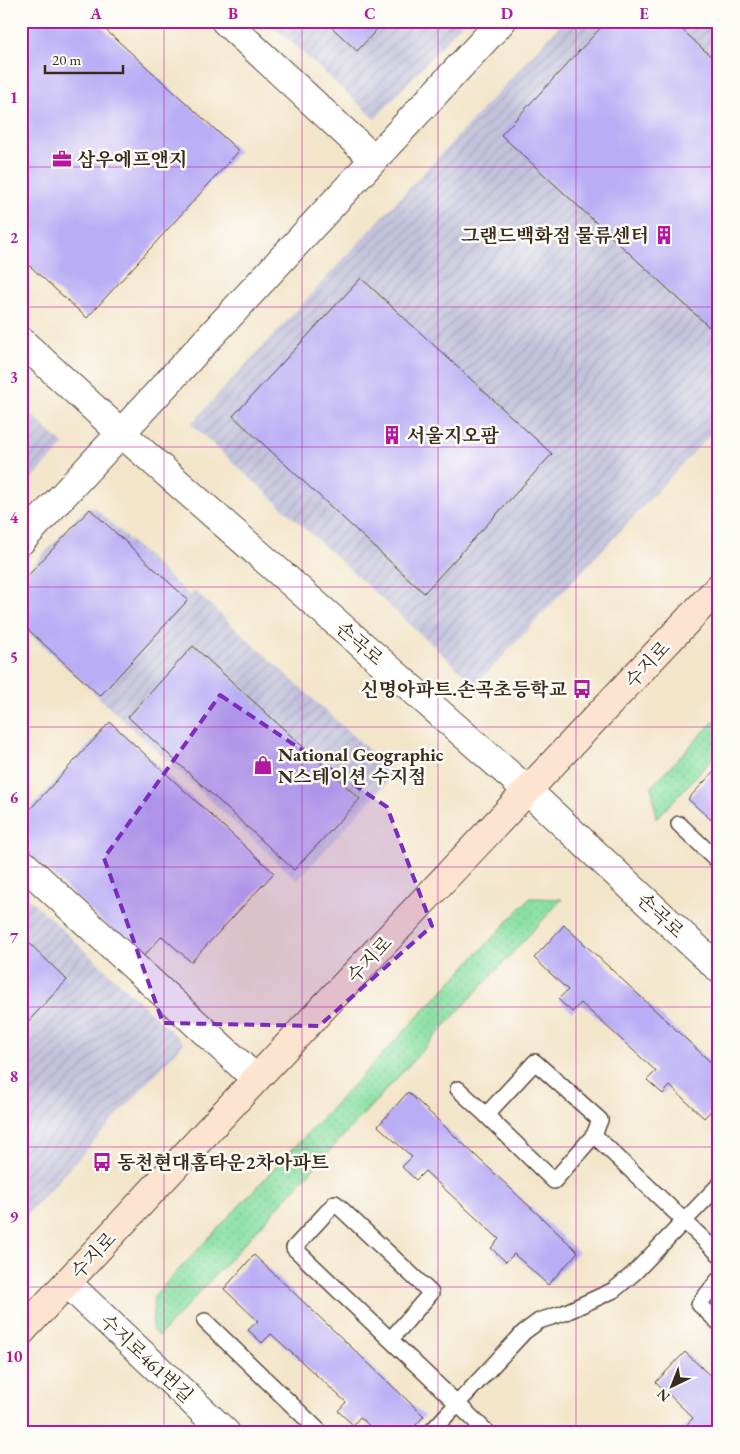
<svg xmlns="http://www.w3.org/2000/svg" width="740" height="1454" font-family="'EB Garamond','Noto Serif KR',serif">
<defs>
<pattern id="industrial-furrows" width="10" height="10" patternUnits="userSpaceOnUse" patternTransform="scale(1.25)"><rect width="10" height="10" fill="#c2c2dc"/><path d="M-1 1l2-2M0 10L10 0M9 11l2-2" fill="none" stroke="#a8a7bc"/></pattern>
<pattern id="grass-dots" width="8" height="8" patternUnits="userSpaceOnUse" patternTransform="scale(1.25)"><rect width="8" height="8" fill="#89e0a3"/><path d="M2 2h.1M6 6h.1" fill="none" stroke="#77c08c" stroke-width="1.8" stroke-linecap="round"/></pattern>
</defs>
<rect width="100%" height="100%" fill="#fdfcf7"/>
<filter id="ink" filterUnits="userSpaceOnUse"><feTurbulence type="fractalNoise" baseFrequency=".02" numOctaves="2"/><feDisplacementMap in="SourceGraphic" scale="10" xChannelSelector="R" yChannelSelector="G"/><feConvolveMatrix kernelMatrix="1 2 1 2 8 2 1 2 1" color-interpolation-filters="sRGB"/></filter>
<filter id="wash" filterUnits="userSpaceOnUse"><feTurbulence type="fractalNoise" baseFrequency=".0096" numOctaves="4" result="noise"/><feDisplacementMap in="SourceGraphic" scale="20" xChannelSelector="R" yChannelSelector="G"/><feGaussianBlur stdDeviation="1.12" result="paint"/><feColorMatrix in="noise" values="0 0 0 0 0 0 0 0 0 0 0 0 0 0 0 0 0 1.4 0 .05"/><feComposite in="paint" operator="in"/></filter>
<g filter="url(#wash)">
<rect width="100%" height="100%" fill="#f3e5ca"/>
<path fill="url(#industrial-furrows)" d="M268,21H464L375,119Z
M564,21H719V425L476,685L191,424Z
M21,405L64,445L21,490Z
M86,508H95L190,596L195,591L396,775L393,776L297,880L21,626V578Z
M21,891L184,1043L21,1221Z"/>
<path fill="url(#grass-dots)" stroke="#628560" d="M719,716V752L656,819L652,786Z
M530,898L562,899L159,1336L152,1329L154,1296Z"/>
<g id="blocks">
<path fill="#b9adf5" d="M21,21H96L239,151L87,318L21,258Z
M325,21H385L357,51Z
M607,21H673L719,64V336L501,135Z
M361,278L552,454L424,593L233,416Z
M90,509L188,600L100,696L21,623V583Z
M193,646L360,799L294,870L128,717Z
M110,722L274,873L191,962L162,936L142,958L21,846V819Z
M719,766V827L688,799Z
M564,925L719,1070V1102L704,1118L670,1086L663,1094L647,1080L656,1071L581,1003L572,1012L558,999L568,990L534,958Z
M21,935L67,980L21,1029Z
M408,1092L578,1252L548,1285L514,1254L506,1262L491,1248L499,1239L425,1171L416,1180L402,1167L412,1157L378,1126Z
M254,1255L424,1416L409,1433H377L360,1417L353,1425L338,1411L346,1402L271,1334L262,1343L248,1330L258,1321L224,1289Z
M685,1352L719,1384V1433H708L702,1427L697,1433H683L681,1431L693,1418L656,1382Z"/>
</g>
</g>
<g filter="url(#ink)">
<use href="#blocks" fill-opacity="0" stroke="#574638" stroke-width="1"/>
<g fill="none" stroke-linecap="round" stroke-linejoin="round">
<g stroke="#574638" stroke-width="18">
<path id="service" d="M679,824L719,862
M535,1062L600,1120L594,1135L554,1181L486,1115Z
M458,1089L486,1115
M594,1135L719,1254
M719,1279L699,1304L719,1323
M205,1321L321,1433
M391,1339L431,1293L335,1203L294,1248L488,1433
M430,1433L524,1332L539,1321L564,1313L614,1290L634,1273L719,1185"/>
</g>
<g stroke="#574638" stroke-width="30">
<path id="minor" d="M225,21L374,159
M21,541L502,21
M21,862L256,1079"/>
</g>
<g stroke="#574638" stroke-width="30">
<path id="tertiary" d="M21,341L120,432L528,791L719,969
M67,1283L226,1433"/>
</g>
<g stroke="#574638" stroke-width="30">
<path id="secondary" d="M21,1332L256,1079L719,587"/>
</g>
<use href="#service" stroke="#fff" stroke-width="15"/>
<use href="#minor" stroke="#fff" stroke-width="28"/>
<use href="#tertiary" stroke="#fff" stroke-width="28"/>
<use href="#secondary" stroke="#fde4d0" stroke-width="28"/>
</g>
</g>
<path fill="#7b2cbf" fill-opacity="0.2" stroke="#7b2cbf" stroke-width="4" stroke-dasharray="10 6" stroke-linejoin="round" d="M220,695L387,807L432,926L319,1026L163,1023L104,858Z"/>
<path fill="none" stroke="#b5179e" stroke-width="1" stroke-opacity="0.55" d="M164,21V1433M302,21V1433M438,21V1433M576,21V1433M21,167H719M21,307H719M21,447H719M21,587H719M21,727H719M21,867H719M21,1007H719M21,1147H719M21,1287H719"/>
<defs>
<g id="office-bare" transform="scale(1.5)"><path d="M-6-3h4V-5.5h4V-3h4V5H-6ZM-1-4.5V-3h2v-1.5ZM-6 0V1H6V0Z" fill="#b5179e" stroke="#fdfcf7" stroke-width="2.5" paint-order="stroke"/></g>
<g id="building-bare" transform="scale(1.5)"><path d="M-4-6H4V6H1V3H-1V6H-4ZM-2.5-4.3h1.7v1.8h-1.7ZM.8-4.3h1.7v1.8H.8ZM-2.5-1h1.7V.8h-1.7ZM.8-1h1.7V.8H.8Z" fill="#b5179e" stroke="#fdfcf7" stroke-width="2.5" paint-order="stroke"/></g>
<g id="bus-bare" transform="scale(1.5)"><path d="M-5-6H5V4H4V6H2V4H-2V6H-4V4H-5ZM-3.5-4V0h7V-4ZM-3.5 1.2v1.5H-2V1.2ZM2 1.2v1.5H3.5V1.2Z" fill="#b5179e" stroke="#fdfcf7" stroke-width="2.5" paint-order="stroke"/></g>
<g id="shop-bare" transform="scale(1.5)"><path d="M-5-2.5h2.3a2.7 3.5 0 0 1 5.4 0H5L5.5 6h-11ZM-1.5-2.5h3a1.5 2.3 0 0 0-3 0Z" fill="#b5179e" stroke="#fdfcf7" stroke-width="2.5" paint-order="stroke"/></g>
</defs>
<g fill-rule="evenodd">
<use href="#office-bare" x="62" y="159"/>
<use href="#building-bare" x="664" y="235"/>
<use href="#building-bare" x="392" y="435"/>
<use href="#bus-bare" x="582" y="689"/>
<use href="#shop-bare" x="263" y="765"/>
<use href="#bus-bare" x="102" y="1162"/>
</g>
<g text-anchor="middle" stroke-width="5" stroke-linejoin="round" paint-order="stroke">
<g font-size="19" font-weight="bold" fill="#3b2a1e" stroke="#fdfcf7" text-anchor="start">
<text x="77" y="166">삼우에프앤지</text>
<text x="649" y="242" text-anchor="end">그랜드백화점 물류센터</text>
<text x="407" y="442">서울지오팜</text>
<text x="567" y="696" text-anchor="end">신명아파트.손곡초등학교</text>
<text x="278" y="761">National Geographic<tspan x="278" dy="22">N스테이션 수지점</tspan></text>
<text x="117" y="1169">동천현대홈타운2차아파트</text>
</g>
<g font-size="19" fill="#3b2a1e" stroke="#fdfcf7">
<text transform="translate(360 643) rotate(41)" y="7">손곡로</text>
<text transform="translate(647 664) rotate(-47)" y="7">수지로</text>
<text transform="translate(661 915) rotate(43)" y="7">손곡로</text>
<text transform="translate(369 959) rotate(-47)" y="7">수지로</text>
<text transform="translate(93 1255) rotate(-47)" y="7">수지로</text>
<text transform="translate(147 1358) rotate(43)" y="7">수지로461번길</text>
</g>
</g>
<rect width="740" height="1454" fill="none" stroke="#fdfcf7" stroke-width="55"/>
<g transform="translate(672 1386) rotate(223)" stroke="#fdfcf7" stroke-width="4" paint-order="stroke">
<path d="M0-4L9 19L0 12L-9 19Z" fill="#3b2a1e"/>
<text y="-8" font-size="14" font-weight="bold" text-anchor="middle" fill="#3b2a1e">N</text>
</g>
<path d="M45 65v8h78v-8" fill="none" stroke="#3b2a1e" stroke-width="2.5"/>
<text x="52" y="65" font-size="15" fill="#3b2a1e" stroke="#fdfcf7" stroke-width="4" paint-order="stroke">20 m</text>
<rect x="28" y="28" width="684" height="1398" fill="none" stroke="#b5179e" stroke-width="2"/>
<g font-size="16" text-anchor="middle" font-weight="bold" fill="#b5179e">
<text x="96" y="19">A</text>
<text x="233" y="19">B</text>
<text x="370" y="19">C</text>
<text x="507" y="19">D</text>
<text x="644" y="19">E</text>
<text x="14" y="103">1</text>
<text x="14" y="243">2</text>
<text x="14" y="383">3</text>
<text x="14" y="523">4</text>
<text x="14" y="663">5</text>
<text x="14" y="803">6</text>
<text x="14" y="943">7</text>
<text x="14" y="1082">8</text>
<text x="14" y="1222">9</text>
<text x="14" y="1362">10</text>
</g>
</svg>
